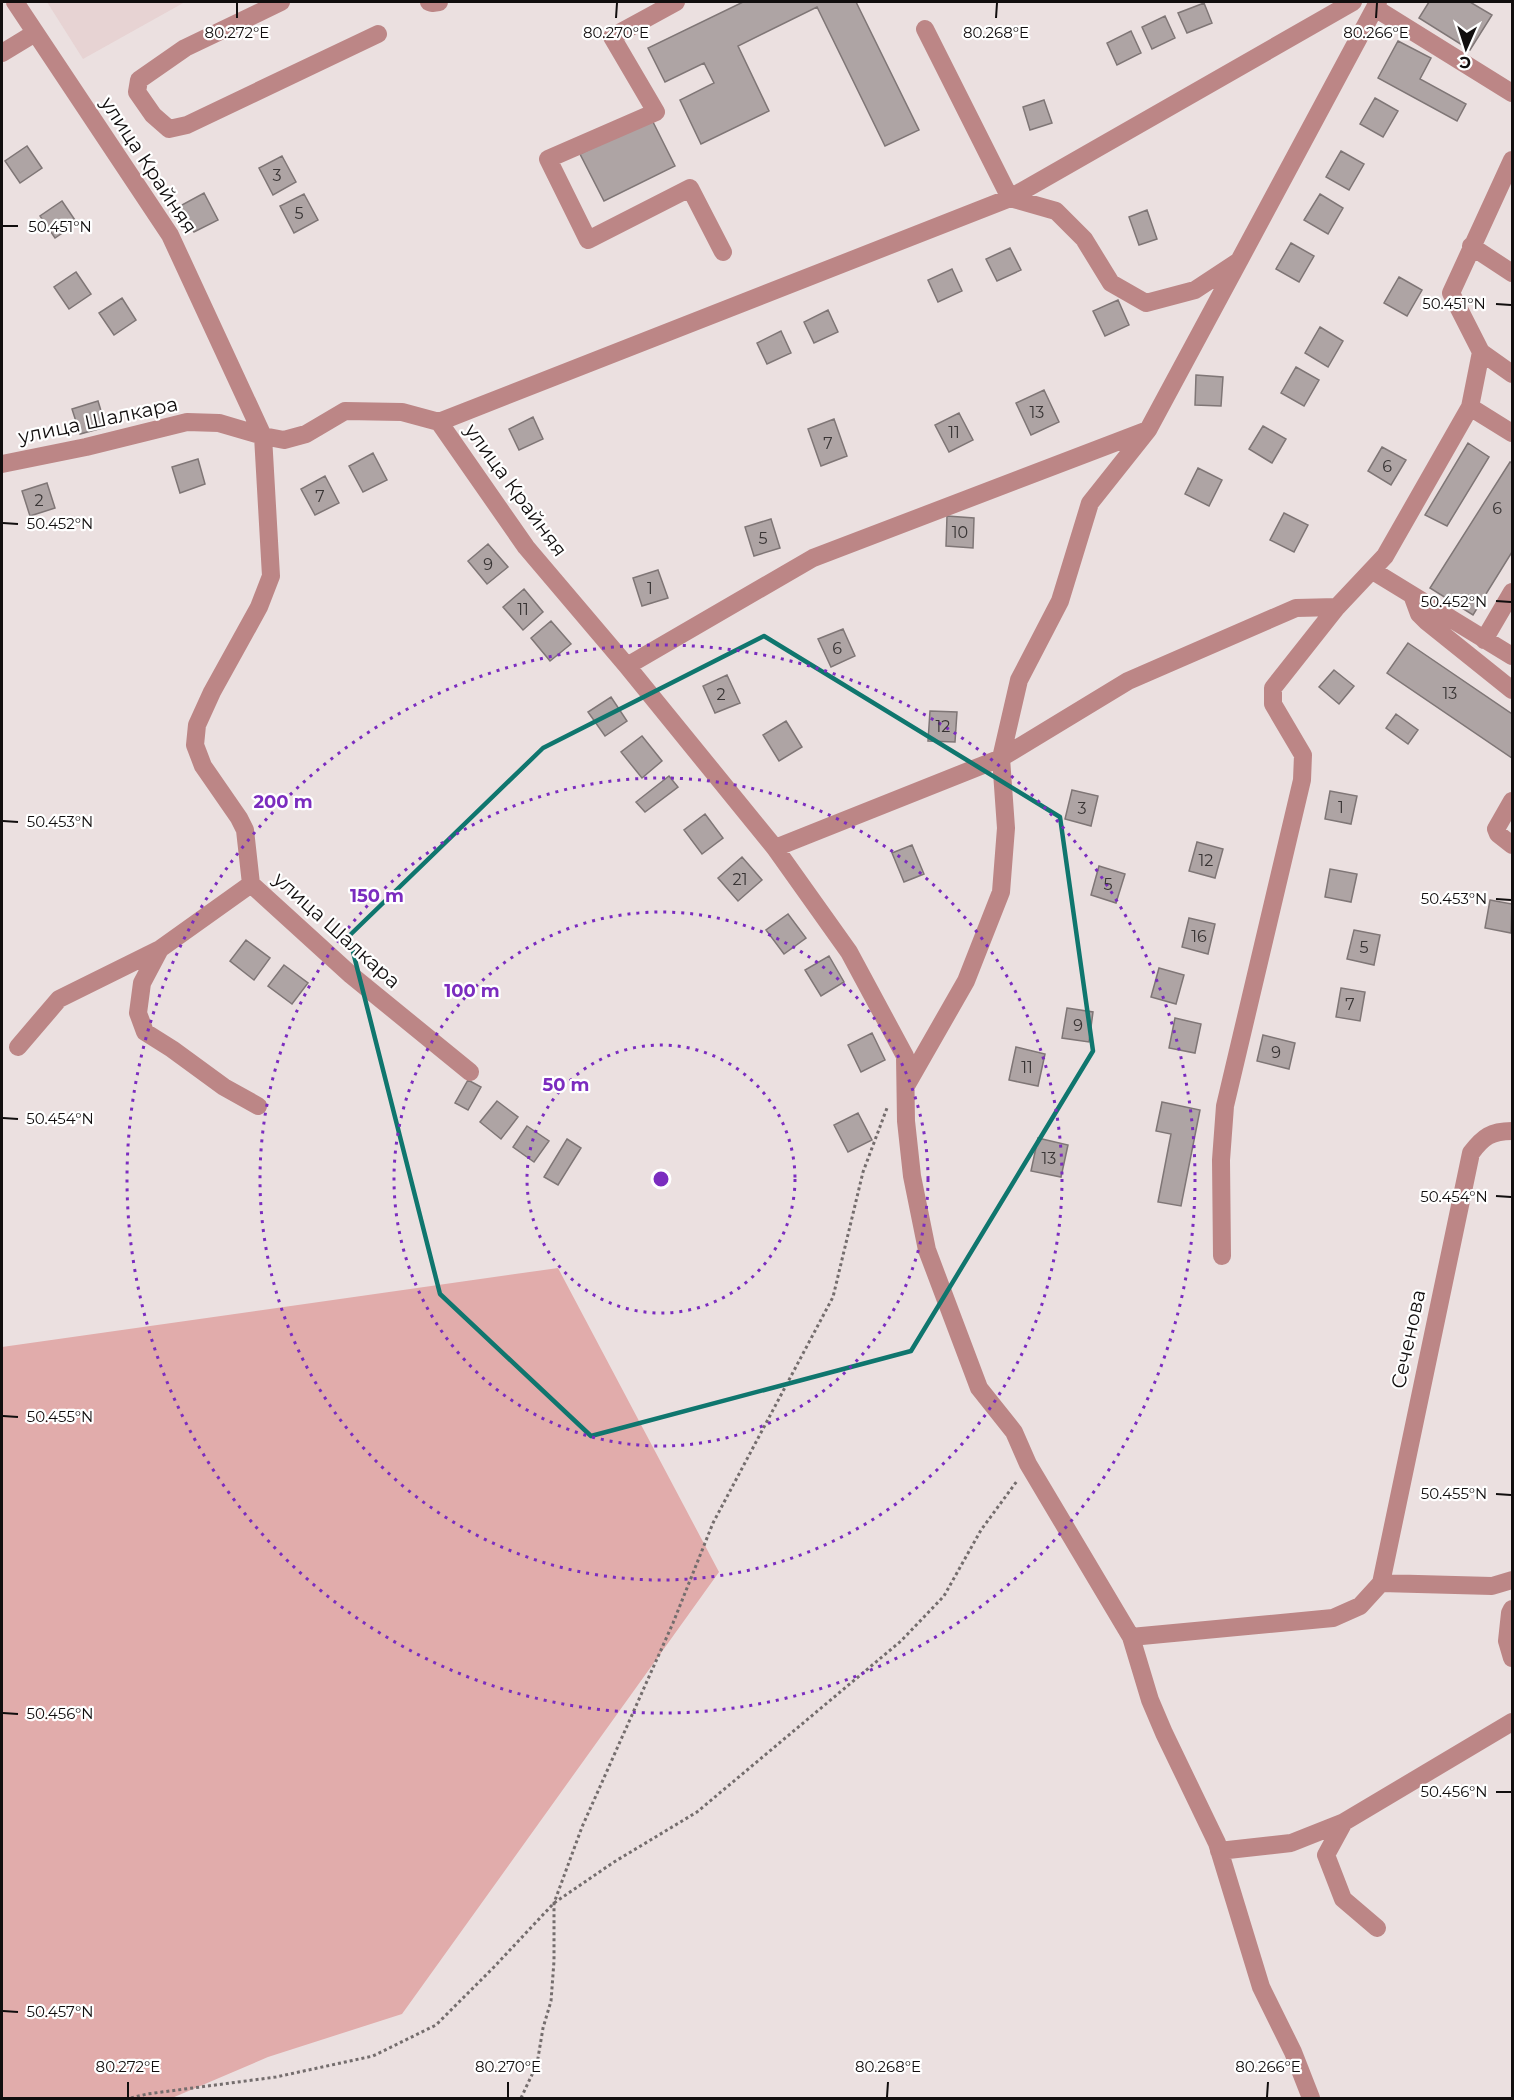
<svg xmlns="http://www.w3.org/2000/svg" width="1514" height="2100" font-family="Montserrat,sans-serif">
<rect width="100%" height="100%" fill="#ebe0e0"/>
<path fill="#e7d3d3" d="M47,2H185L83,59Z"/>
<path fill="#e1acab" d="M558,1268L719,1572L402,2014L268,2057L172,2098H2V1347Z"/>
<path fill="#aea4a4" stroke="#7f7676" stroke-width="1.5" d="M743,2H856L919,130L885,146L817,7L738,46L769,111L701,144L680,100L714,83L704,63L665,82L648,48Z
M1429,2H1470L1492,15L1470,50L1419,18Z
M1204,3L1212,23L1187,33L1178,13Z
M1165,16L1175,38L1152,49L1142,27Z
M1131,31L1141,53L1117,65L1107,43Z
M1398,41L1431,58L1420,79L1466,104L1457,121L1378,78Z
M1375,98L1398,111L1383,137L1360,124Z
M1044,100L1052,123L1030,130L1023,107Z
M651,118L675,166L604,201L580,154Z
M27,146L42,168L20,183L5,161Z
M1341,151L1364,164L1349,190L1326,177Z
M282,156L296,182L273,195L259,168Z
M204,193L218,220L194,232L180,206Z
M304,194L318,220L294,233L280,206Z
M1320,194L1343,208L1328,234L1304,220Z
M62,201L77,223L55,238L40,216Z
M1147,210L1157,239L1139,245L1129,217Z
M1291,243L1314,256L1299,282L1276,269Z
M1010,248L1021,270L997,281L986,259Z
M952,269L962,291L938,302L928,280Z
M76,272L91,294L69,309L54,287Z
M1399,277L1422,290L1407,316L1384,303Z
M122,298L136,320L114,335L99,313Z
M1118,300L1129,325L1105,336L1093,311Z
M828,310L838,332L814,343L804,322Z
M1320,327L1343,341L1328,367L1305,353Z
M781,331L791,353L767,364L757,343Z
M1296,367L1319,380L1304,406L1281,393Z
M1196,375L1223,377L1221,406L1195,405Z
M1044,390L1059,422L1031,435L1016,403Z
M98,401L106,427L80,434L72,409Z
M959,413L973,440L949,452L935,425Z
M533,417L543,439L519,450L509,429Z
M834,419L847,456L821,466L808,429Z
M1263,426L1286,439L1272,463L1249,449Z
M1468,443L1489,457L1447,526L1425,515Z
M1382,447L1406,460L1391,485L1368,471Z
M373,453L387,480L363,492L349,466Z
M198,459L205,484L180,493L172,467Z
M1510,462L1512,463V552L1473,615L1430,588Z
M1198,468L1222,480L1209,506L1185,494Z
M325,476L339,503L315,515L301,489Z
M47,483L55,508L30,516L22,491Z
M1284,513L1308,525L1294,552L1270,540Z
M947,516L974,518L973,548L946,546Z
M771,519L780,548L754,556L745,527Z
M488,544L508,567L487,584L468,561Z
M658,570L668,598L642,606L633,578Z
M524,589L543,612L523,630L503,607Z
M551,621L571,644L550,661L531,638Z
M843,629L855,656L831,667L818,639Z
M1408,643L1512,714V758L1387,673Z
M1334,670L1354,686L1339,704L1319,687Z
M727,675L740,703L715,713L703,686Z
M611,697L627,721L605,736L588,712Z
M930,711L957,712L955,742L928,741Z
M1396,714L1418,730L1408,744L1386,728Z
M786,721L802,747L779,761L763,735Z
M642,736L662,761L642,778L621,752Z
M669,776L678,787L645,812L636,802Z
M1072,790L1098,796L1091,826L1065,819Z
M1330,791L1357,796L1351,824L1325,819Z
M705,814L723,838L702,854L684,830Z
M1197,842L1223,849L1215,878L1189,871Z
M912,845L924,874L904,882L892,853Z
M742,857L762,880L738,901L718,878Z
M1099,866L1125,874L1116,903L1091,895Z
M1330,869L1357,874L1351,902L1325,897Z
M1490,900L1512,904L1511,933L1485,928Z
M788,914L806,938L784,954L766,930Z
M1189,918L1215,924L1208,954L1182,947Z
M1354,930L1380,935L1374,965L1347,959Z
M246,940L270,958L254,980L230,961Z
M829,956L844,982L821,996L805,970Z
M284,965L308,983L292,1004L268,986Z
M1159,968L1184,975L1176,1004L1151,997Z
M1341,988L1365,992L1360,1021L1336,1017Z
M1067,1008L1093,1012L1089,1042L1062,1038Z
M1175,1018L1201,1024L1195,1053L1169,1048Z
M872,1033L885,1060L861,1072L848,1045Z
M1263,1035L1295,1043L1289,1069L1257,1061Z
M1016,1047L1045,1054L1038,1086L1009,1080Z
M468,1080L481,1087L468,1110L455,1103Z
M497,1101L518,1117L501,1139L480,1122Z
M1162,1102L1200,1110L1181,1206L1158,1202L1171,1134L1156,1131Z
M858,1113L872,1140L848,1152L834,1125Z
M527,1126L549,1141L534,1162L513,1147Z
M1038,1138L1068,1145L1061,1177L1031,1171Z
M567,1139L581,1148L558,1185L544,1177Z"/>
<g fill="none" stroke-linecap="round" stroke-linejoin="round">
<path stroke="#746d6d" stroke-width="3" stroke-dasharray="3 3" stroke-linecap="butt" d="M131,2098L147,2094L276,2077L373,2056L436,2025L494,1967L554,1903L614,1862L697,1812L901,1641L944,1596L981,1530L1017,1481
M521,2098L537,2064L543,2028L551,2001L554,1961V1903L582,1827L673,1623L713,1523L833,1297L863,1172L887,1108"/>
<path stroke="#bc8686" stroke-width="18" d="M15,2L170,235L263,436L284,440L306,434L345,411L402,412L439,422L526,547L627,666L775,848L849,952L905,1056L906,1121L912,1176L927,1250L979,1388L1014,1432L1028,1464L1131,1637L1150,1700L1164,1733L1217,1843L1261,1987L1293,2052L1311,2098
M281,2L185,48L139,80L137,92L153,115L169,129L187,125L378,34
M429,2L432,3L439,2
M676,2L612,37L656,112L548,159L588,240L690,188L723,252
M1375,8L1512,93
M2,53L35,33
M1010,198L1056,211L1084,239L1111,283L1146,303L1195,290L1239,261L1378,2
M1010,198L1353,2
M1471,246L1512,273
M1481,352L1512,374
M1470,407L1512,433
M439,422L1010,198L925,29
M2,464L86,447L187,422L219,423L263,436L271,576L259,607L212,692L197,725L195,745L203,766L239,818L245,830L251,884L351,975L470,1072
M1373,571L1512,656
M1412,595L1419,614L1426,621L1512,690
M1484,640L1512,592
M627,666L813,558L1148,430L1239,261
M1512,801L1496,829L1498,834L1512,845
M775,848L1001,758L1128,681L1296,608L1337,607
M160,949L142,983L138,1013L145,1032L172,1049L224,1087L258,1106
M18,1047L59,999L160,949L251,884
M906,1086L966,981L1001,892L1006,828L1001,758L1019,680L1060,601L1090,503L1148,430
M1222,1256L1221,1160L1225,1106L1302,780L1303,755L1273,704V688L1337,607L1385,556L1470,407L1481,352L1451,293L1512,160
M1381,1583L1471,1153C1483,1137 1491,1131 1512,1131
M1512,1609L1510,1613L1507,1641L1512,1658
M1131,1637L1333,1618L1360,1606L1381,1583L1492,1586L1512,1580
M1344,1822L1326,1855L1343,1899L1377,1928
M1219,1851L1291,1843L1344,1822L1512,1722"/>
</g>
<path fill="none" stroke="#0f766e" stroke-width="4.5" stroke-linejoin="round" d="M764,636L1060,817L1093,1051L911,1351L591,1436L440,1294L349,936L543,748Z"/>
<path fill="none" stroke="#110e0e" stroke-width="2" d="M237,18V3M616,18L617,3M996,18L997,3M1376,18L1377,3M3,226H18M1496,304L1511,305M3,523L18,524M1496,601L1511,602M3,821L18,822M1496,899L1511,900M3,1118L18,1119M1496,1196L1511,1197M3,1416L18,1417M1496,1494L1511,1495M3,1713L18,1714M1496,1792H1511M3,2011L18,2012M128,2097V2082M508,2097V2082M887,2097L888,2082M1267,2097L1268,2082"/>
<g fill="none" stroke="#7b2cbf" stroke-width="3" stroke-dasharray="3 6">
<circle cx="661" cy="1179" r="134"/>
<circle cx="661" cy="1179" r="267"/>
<circle cx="661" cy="1179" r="401"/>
<circle cx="661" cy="1179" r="534"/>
</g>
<g text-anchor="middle" stroke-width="4.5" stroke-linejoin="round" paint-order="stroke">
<g font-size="16" fill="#383434">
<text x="277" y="181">3</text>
<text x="299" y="219">5</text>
<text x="1037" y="418">13</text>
<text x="954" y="438">11</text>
<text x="828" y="449">7</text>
<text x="1387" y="472">6</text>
<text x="320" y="502">7</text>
<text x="39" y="506">2</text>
<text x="1497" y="514">6</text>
<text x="960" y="538">10</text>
<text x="763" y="544">5</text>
<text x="488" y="570">9</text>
<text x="650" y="594">1</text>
<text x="523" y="615">11</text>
<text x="837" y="654">6</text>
<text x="1450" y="699">13</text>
<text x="721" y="700">2</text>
<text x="943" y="732">12</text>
<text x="1341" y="813">1</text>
<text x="1082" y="814">3</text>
<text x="1206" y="866">12</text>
<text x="740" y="885">21</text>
<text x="1108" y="890">5</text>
<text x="1199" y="942">16</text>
<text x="1364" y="953">5</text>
<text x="1350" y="1010">7</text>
<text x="1078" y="1031">9</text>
<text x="1276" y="1058">9</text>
<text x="1027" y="1073">11</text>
<text x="1049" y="1164">13</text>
</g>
<g font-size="20" fill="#110e0e" stroke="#fff">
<text transform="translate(149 165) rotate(57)" y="7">улица Крайняя</text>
<text transform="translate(98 420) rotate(-12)" y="7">улица Шалкара</text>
<text transform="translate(516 490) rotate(54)" y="7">улица Крайняя</text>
<text transform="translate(337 930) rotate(42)" y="7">улица Шалкара</text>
<text transform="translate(1408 1339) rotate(-78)" y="7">Сеченова</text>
</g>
</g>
<g font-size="15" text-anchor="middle" fill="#110e0e" stroke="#fff" stroke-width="4.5" stroke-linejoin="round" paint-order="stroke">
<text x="237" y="38">80.272°E</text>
<text x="616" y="38">80.270°E</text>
<text x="996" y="38">80.268°E</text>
<text x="1376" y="38">80.266°E</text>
<text x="60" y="232">50.451°N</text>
<text x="1454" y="309">50.451°N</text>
<text x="60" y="529">50.452°N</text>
<text x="1454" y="607">50.452°N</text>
<text x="60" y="827">50.453°N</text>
<text x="1454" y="904">50.453°N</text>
<text x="60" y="1124">50.454°N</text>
<text x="1454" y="1202">50.454°N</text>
<text x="60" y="1422">50.455°N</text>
<text x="1454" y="1499">50.455°N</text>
<text x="60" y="1719">50.456°N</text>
<text x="1454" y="1797">50.456°N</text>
<text x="60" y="2017">50.457°N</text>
<text x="128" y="2072">80.272°E</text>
<text x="508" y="2072">80.270°E</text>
<text x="888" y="2072">80.268°E</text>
<text x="1268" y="2072">80.266°E</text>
</g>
<circle cx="661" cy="1179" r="9" fill="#7b2cbf" stroke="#fff" stroke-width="3"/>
<g font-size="18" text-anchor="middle" font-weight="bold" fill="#7b2cbf" stroke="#fff" stroke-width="4.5" stroke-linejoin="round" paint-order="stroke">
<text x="283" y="808">200 m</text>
<text x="377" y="902">150 m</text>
<text x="472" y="997">100 m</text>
<text x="566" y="1091">50 m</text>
</g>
<rect width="1514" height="2100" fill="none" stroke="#110e0e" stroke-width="6"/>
<g transform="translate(1466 48) rotate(183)" stroke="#ffffff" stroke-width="4.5" paint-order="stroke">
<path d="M0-4.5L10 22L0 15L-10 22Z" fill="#110e0e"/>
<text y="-9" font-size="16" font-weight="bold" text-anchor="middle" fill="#110e0e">С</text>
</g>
</svg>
